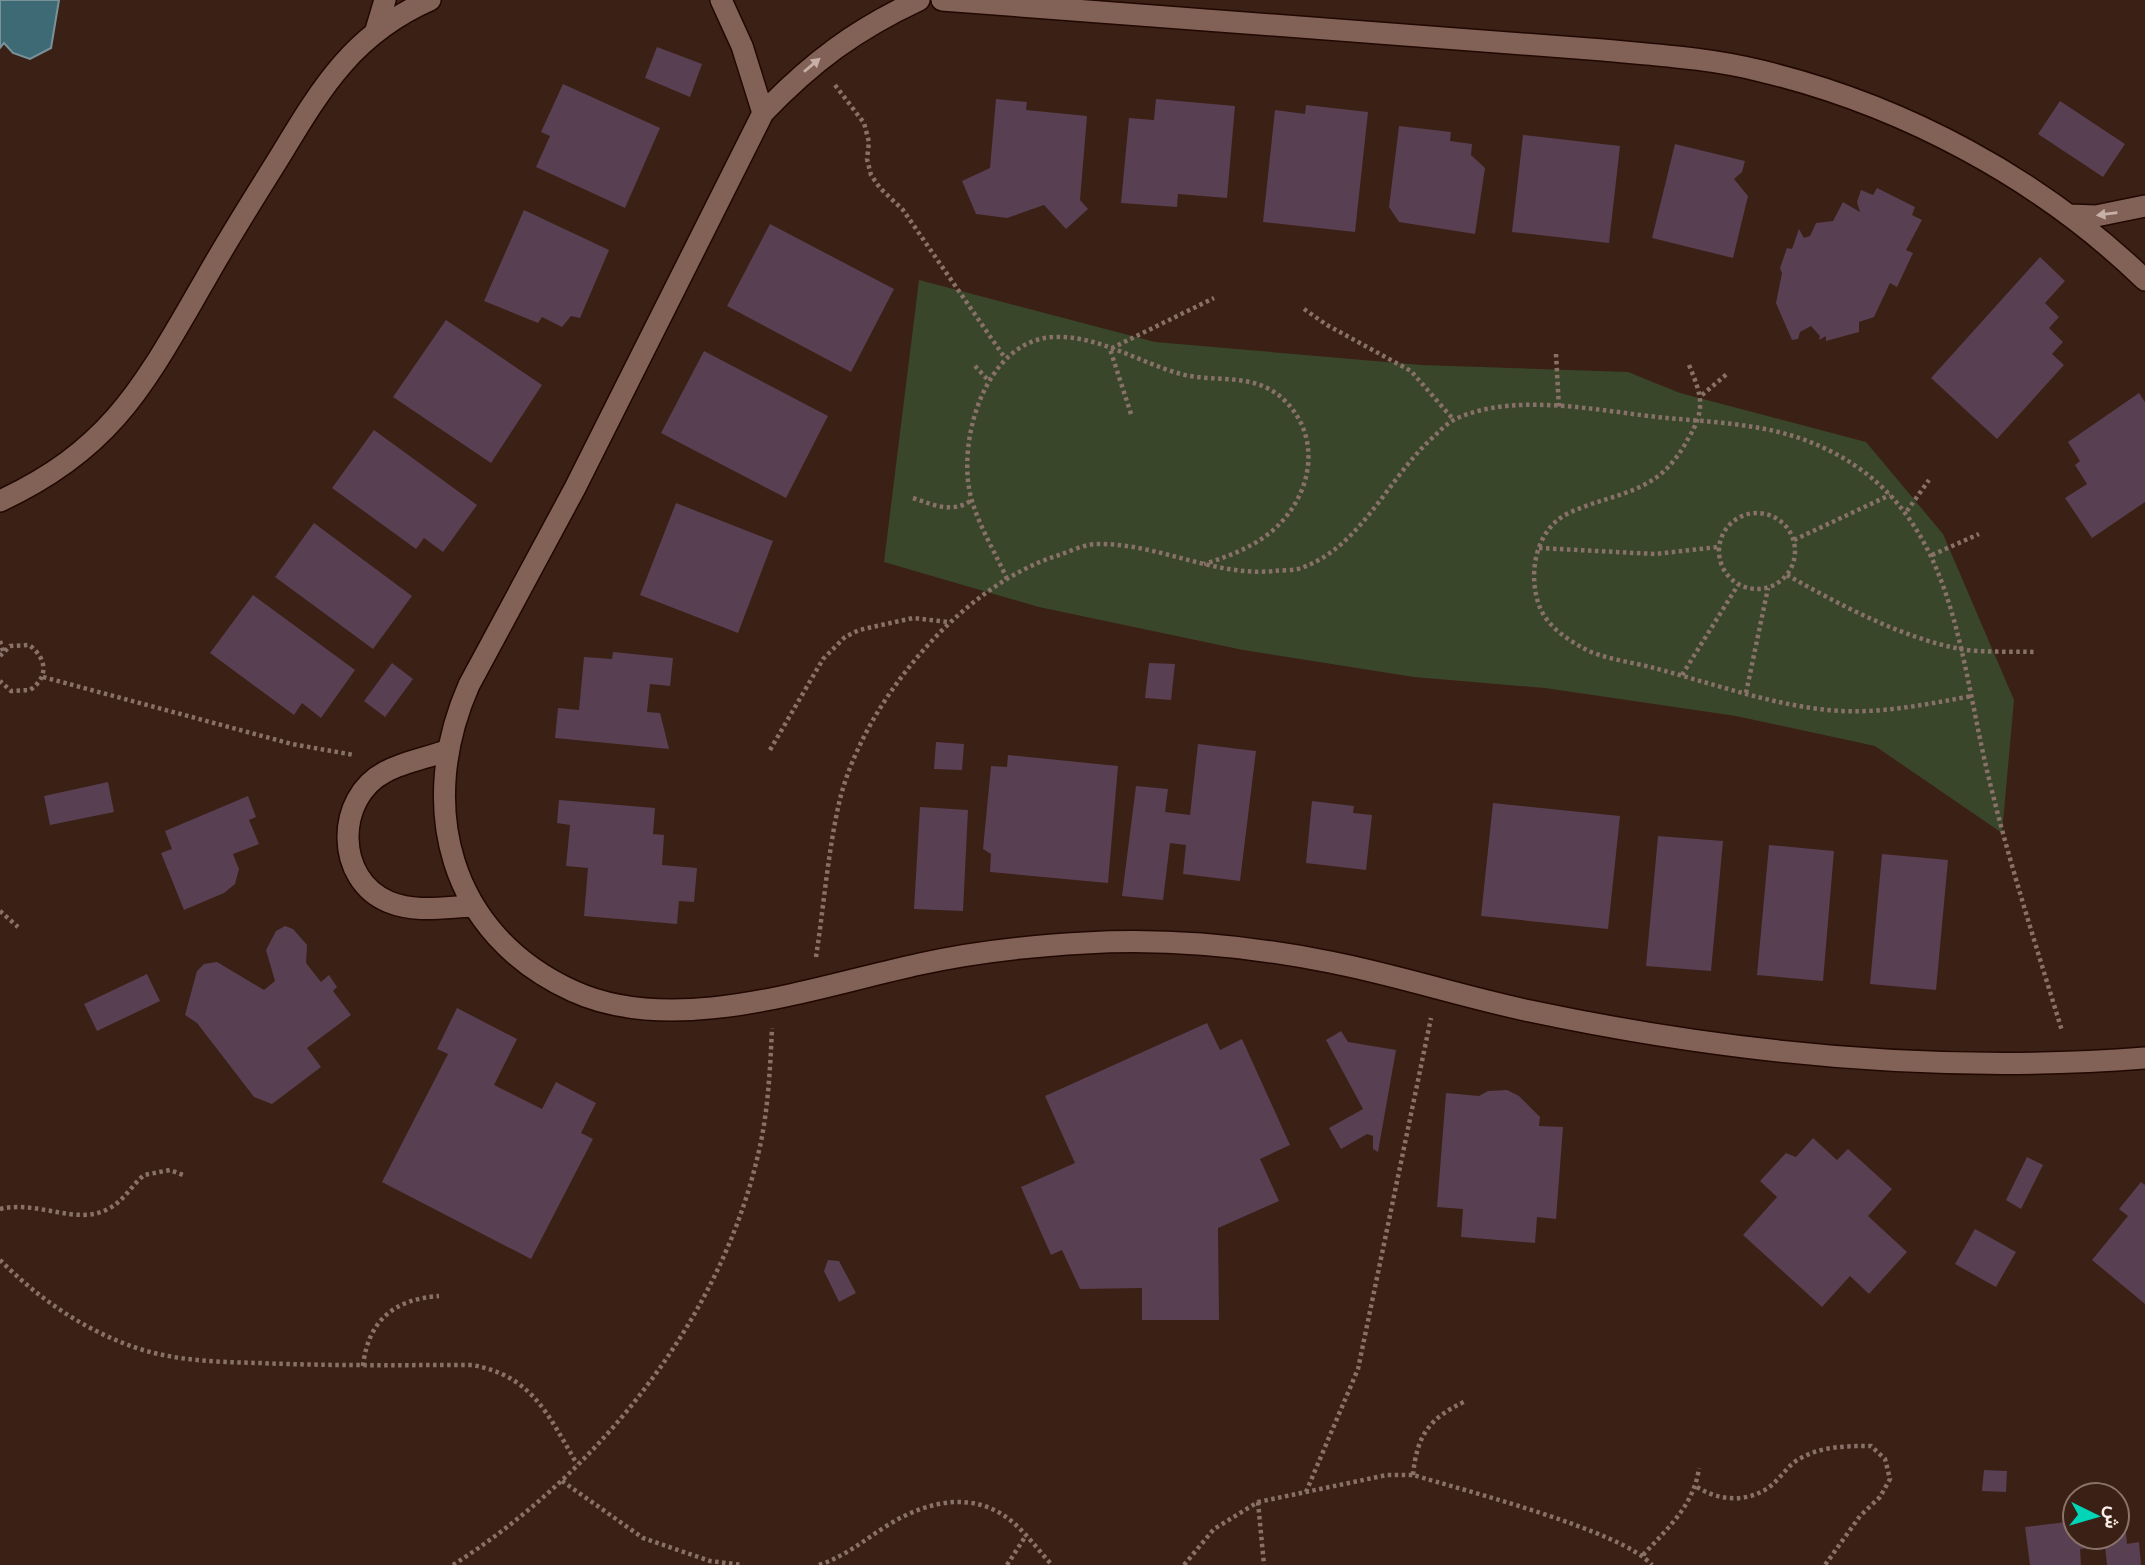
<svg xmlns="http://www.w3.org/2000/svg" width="2145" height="1565" font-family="'IBM Plex Sans',Vazirmatn,sans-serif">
<rect width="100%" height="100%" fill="#3b2015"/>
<path fill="#3a462a" d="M919,280L1155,342L1421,365L1628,372L1680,393L1866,442L1943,534L2014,700L2002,833L1875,746L1736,716L1545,688L1414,677L1243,650L1039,607L884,562Z"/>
<path fill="#3e6a76" stroke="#789299" stroke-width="2" d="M0,0H59L51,48L30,59L13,53L4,43L0,48Z"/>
<path fill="#583f52" d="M657,47L702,64L690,97L645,78Z
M563,84L660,128L625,208L536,167L550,136L541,132Z
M996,99L1027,102L1026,110L1087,116L1080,200L1088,209L1066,229L1044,205L1007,218L976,214L962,181L990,168Z
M1156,99L1235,106L1227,198L1178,194L1177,207L1121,203L1129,118L1154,120Z
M2060,101L2125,144L2103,177L2038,134Z
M1306,105L1368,112L1355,232L1263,222L1275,110L1305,114Z
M1399,126L1451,132L1450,141L1472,144L1471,155L1485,168L1475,234L1399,222L1389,207Z
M1523,135L1620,146L1609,243L1512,232Z
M1675,144L1745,161L1742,172L1734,179L1748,196L1733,258L1652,238Z
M1877,188L1915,207L1912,215L1922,220L1906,250L1913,253L1897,287L1890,283L1874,317L1859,322V332L1826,341V336L1819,340L1820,336L1811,326L1800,332L1798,339L1792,340L1776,303L1782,273L1780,268L1787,248L1792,249L1799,229L1804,238L1810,236L1816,223L1833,221L1843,202L1860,212L1857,202L1861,190L1873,195Z
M524,210L609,250L580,318L571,316L562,327L542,317L538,323L484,301Z
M770,224L894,289L851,372L727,306Z
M2040,257L2065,281L2045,303L2059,317L2049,328L2063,342L2052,354L2064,365L1997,439L1931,378Z
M446,320L542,385L491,463L393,397Z
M704,351L828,416L786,498L661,433Z
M2139,393L2145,402V502L2092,538L2065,498L2087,484L2075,465L2080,461L2068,442Z
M374,430L477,505L443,552L424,538L416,549L332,488Z
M676,503L773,541L738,633L640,595Z
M314,523L412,596L373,649L275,577Z
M253,595L355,670L321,718L302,703L294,715L210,653Z
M613,652L673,658L670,686L650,684L647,712L660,713L669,749L555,738L558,708L579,710L584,657L612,659Z
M392,663L413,679L385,717L364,701Z
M1149,663L1175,664L1171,700L1145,698Z
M936,742L964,744L962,770L934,769Z
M1198,744L1256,751L1240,881L1183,874L1186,845L1170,843L1163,900L1122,896L1136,786L1168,789L1165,812L1190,815Z
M1008,755L1118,766L1108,883L990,872L991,854L983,849L991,766L1007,767Z
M108,782L114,812L50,825L44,796Z
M248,796L256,817L249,820L259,844L233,854L239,869L235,884L224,893L184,910L161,853L172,849L165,831Z
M559,800L655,808L653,834L664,835L662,865L697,868L694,902L679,901L677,924L584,916L588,868L566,866L570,825L557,823Z
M1312,801L1354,806L1353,813L1372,815L1366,870L1306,863Z
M1493,803L1620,816L1608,929L1481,916Z
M920,807L968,810L963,911L914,909Z
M1658,836L1723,841L1711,971L1646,966Z
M1769,845L1834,851L1823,981L1757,975Z
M1882,854L1948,860L1936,990L1870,984Z
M285,926L293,929L307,945L306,963L321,982L329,975L337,987L333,991L351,1015L307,1048L321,1067L272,1104L254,1097L197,1023L185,1015L197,971L204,964L217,962L264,990L275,981L266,950L276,931Z
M147,974L160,1001L97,1031L84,1004Z
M457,1008L517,1039L494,1085L542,1109L556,1082L596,1103L581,1133L593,1139L531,1259L382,1182L448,1054L437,1049Z
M1207,1023L1220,1050L1242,1039L1290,1145L1260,1159L1279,1201L1218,1228L1219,1320H1142V1288L1080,1289L1062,1250L1051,1255L1021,1187L1075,1163L1045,1096Z
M1341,1031L1348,1042L1396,1050L1378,1152L1373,1149V1136L1367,1134L1341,1149L1329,1128L1363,1109L1326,1040Z
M1507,1090L1519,1096L1540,1117L1539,1126L1563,1127L1556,1219L1537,1217L1535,1243L1461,1237L1463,1209L1437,1207L1446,1093L1479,1096L1488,1091Z
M1813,1138L1837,1160L1848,1149L1892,1189L1868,1216L1907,1252L1869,1294L1850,1276L1822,1307L1743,1235L1777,1197L1760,1181L1786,1153L1796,1157Z
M2027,1157L2043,1165L2021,1209L2006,1200Z
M2141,1182L2145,1185V1304L2092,1260L2128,1216L2119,1209Z
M1975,1229L2016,1252L1996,1287L1955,1264Z
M828,1260L839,1261L856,1293L839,1302L824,1271Z
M1984,1470L2007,1471L2006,1492L1982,1491Z
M2075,1521V1537H2117V1524L2125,1523L2127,1544L2139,1542L2141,1565H2107L2105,1546L2080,1549L2081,1565H2030L2025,1527Z"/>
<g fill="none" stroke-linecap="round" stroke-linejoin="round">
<g stroke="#210802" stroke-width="24">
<path id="minor" d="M721,0L742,46L763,113
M919,0C855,30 812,62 763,113L575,488L469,685C416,805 448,934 573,991C675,1038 817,986 920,964C974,952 1030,946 1085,943C1167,938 1249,946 1330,962C1397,975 1463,997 1530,1011C1733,1054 1937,1074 2145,1058
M942,0L1603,50C1656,55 1710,58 1761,71C1903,105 2041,179 2145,280
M376,30L385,0
M2069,215L2096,216L2145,206
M0,501C114,448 145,383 205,280C229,237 256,195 282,153C323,85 355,33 430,0
M446,751C426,758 403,762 385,772C335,798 335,880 389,902C416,913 445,907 474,906"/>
</g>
<path stroke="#887168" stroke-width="4.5" stroke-dasharray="3.5 3.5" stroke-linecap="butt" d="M835,85L864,123L869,142L867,159L871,175L880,188L903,210L1005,358
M1304,309L1327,325L1411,371L1453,419
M1556,354L1559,408
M1689,365C1702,396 1706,409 1688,439C1680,454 1668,470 1654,479C1627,497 1593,500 1565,515C1535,532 1528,575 1539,605C1546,625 1565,638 1583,648C1603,659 1632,662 1654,668C1715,684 1777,707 1840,711C1886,713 1928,704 1972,696
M975,366L989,381
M1702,395L1728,373
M1131,414L1110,349L1214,298
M913,498C934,505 952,514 972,500
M1907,511L1929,480
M1719 551a38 38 0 1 1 76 0a38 38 0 1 1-76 0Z
M1794,540L1890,495
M1539,548L1655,554L1718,547
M1932,555L1979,534
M1787,575C1840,605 1900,637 1960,649C1984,653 2011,651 2035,652
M1007,579C996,554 980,528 972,501C955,445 984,340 1054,337C1098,335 1140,363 1181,374C1215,383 1253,372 1282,398C1326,438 1311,502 1267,535C1248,549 1227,557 1204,564
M0,641L3,651
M0,656L10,646L29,645C47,658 49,677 30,690L11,691L0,681
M1682,675L1738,585
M43,677L292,744L354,755
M1746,693L1768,588
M770,750L823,659L845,637L859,630L913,618L948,622
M0,911L18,927
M816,957C824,905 828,850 840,799C865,700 962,585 1059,555C1071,551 1085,544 1097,544C1158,543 1214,577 1274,571C1283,570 1295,571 1304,567C1361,545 1387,481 1429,441C1439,432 1447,422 1460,417C1521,392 1603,412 1667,418C1712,422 1762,424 1805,440C1949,494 1956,633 1985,762C2006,853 2035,942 2062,1031
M0,1209C38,1200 77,1226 108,1209C124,1201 131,1186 144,1175L170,1170L183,1175
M0,1260C40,1300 88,1333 143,1350C180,1361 219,1362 259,1363C330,1366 400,1365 472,1365C533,1376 548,1415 577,1464
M363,1366C368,1320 395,1299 439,1296
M1413,1475C1417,1435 1429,1418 1466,1401
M562,1481L643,1538L710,1561L743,1565
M1697,1487C1720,1502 1751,1503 1773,1484C1782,1476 1790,1463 1801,1458C1822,1446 1847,1446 1871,1446L1885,1459L1890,1479L1880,1497L1860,1516L1825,1565
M1306,1492L1358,1369L1431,1018
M1258,1502L1264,1565
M1643,1555C1668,1528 1694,1505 1699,1468
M453,1565C596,1474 719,1323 758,1155C768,1114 770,1071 772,1028
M819,1565C846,1556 864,1540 888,1525C929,1500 977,1489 1016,1525C1029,1537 1040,1552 1052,1565
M1007,1565L1025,1537
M1184,1565L1214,1529L1258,1502L1387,1475H1413C1463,1490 1623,1531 1652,1565"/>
<use href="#minor" stroke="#826256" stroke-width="21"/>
</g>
<defs><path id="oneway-solid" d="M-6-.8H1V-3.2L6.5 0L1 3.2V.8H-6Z" transform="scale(1.75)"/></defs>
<g fill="#c7b0a7">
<use href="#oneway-solid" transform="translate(812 65) rotate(-40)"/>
<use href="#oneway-solid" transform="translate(2107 214) rotate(173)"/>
</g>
<g transform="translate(2096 1516) rotate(95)"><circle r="33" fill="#3b2015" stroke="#89736a" stroke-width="2"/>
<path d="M0-5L12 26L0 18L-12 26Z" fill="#00d5b7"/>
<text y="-10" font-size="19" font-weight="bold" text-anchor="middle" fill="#ffefea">ش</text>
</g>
</svg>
